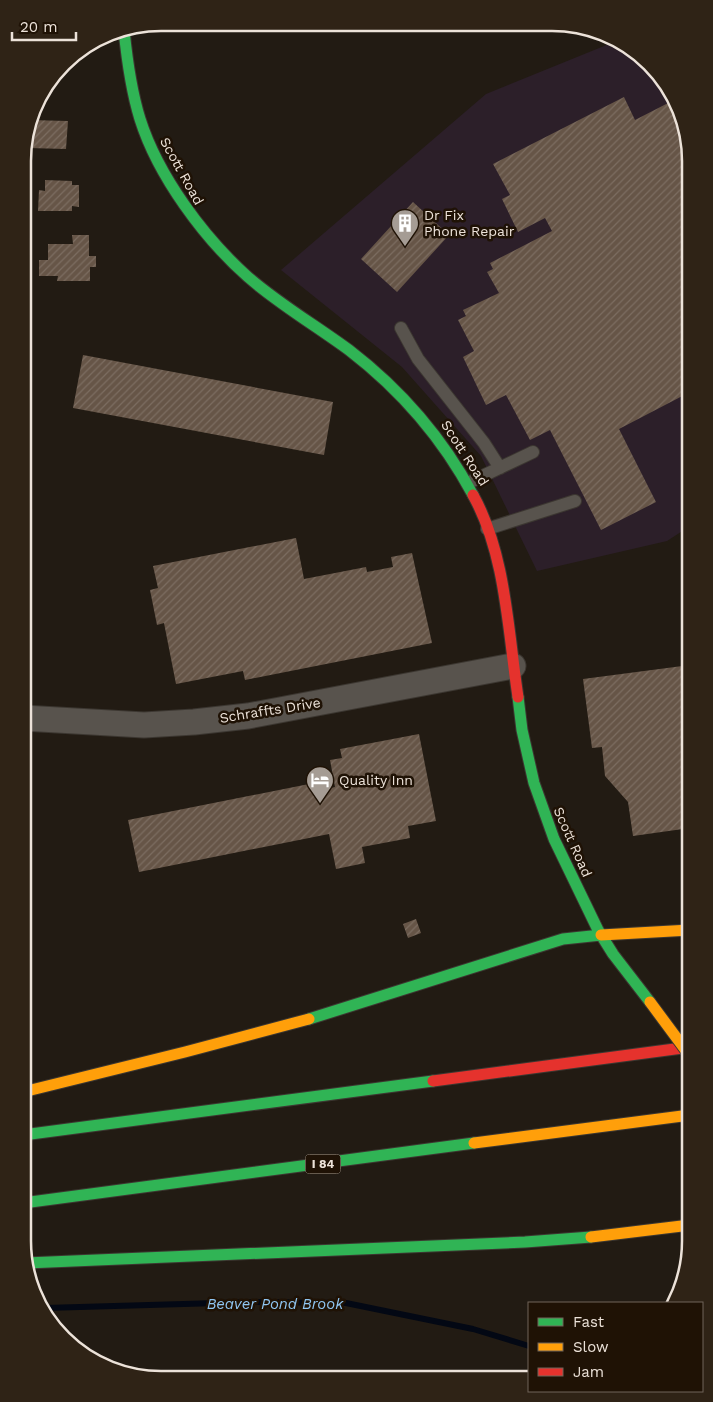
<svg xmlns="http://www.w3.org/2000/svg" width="713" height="1402" font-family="'Work Sans',sans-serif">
<defs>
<pattern id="building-hatch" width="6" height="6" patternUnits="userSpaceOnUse" patternTransform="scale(1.25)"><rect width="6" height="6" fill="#665547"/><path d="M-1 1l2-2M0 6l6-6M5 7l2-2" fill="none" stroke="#7c6d61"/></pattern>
</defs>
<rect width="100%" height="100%" fill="#221b13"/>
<path fill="#2c1f29" d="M614,42L643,57L683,117L690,161V526L667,541L537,571L481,456L402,367L281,270L486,94Z"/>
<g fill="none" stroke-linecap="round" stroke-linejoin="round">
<path stroke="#030814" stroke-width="6" d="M45,1308L253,1302L346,1303L473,1329L529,1346"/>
</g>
<path fill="url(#building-hatch)" d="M624,97L635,120L672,101L683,117L690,161V392L619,429L656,502L601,530L550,430L530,440L506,395L486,405L463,357L474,351L458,320L466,316L463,310L499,293L487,272L493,269L490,263L552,231L545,218L518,232L502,199L510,195L493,164Z
M31,120L68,121L66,149L28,148L29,137H26Z
M45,180L72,181V185H79V207L72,206V211H38L39,190L45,191Z
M413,202L449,235L397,292L361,259Z
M72,235H89V256H96V267H90V281H57L58,276H39V260H48V244H73Z
M83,355L333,402L324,455L73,408Z
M296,538L304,579L366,567L367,572L393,567L391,557L412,553L432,643L245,680L243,671L176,684L164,623L157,625L150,590L158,588L153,566Z
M690,665V828L633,836L628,802L605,776L602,747L592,748L583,679Z
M419,734L436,821L408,826L410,838L362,847L365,863L336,869L329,834L139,872L128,820L324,781L326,789L335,787L330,760L342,758L340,749Z
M416,919L421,933L408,938L403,924Z
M337,1370L371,1378L370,1379H334Z
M261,1371L287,1378V1379H259Z"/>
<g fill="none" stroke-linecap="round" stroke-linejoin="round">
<g stroke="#3c3731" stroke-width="14">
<path id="lane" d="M401,328L418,359L484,443L500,468
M468,483L533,452
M487,529L575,501"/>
</g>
<g stroke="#3c3731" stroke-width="27">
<path id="street" d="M23,718L144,725L194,722L248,716L513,666"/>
</g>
<g stroke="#3c3731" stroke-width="13">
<path id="fast" d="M124,30C127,60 131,90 140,119C158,176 204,238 248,277C279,304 315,325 349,350C401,390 442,437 473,495
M518,697L522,730L534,783L554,839L598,930L613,954L650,1002
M309,1019L563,939L601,935
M23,1135L433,1081
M23,1203L474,1143
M26,1263L525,1242L591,1237"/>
</g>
<g stroke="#3c3731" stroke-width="13">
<path id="slow" d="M601,935L690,930
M23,1092L185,1052L309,1019
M474,1143L690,1115
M591,1237L690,1225"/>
</g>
<g stroke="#3c3731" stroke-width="13">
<path id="jam" d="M473,495C506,554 508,632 518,697
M433,1081L690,1047"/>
</g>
<use href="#lane" stroke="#58534d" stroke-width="12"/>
<use href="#street" stroke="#58534d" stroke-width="25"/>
<use href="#fast" stroke="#30b455" stroke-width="11"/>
<use href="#slow" stroke="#ff9f0a" stroke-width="11"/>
<use href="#jam" stroke="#e5322d" stroke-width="11"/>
<g stroke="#3c3731" stroke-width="13" stroke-linecap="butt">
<path id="slow-bridge" d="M650,1002L690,1056"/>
</g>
<use href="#slow-bridge" stroke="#ff9f0a" stroke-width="11"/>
</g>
<defs>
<g id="building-pin" transform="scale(1.4375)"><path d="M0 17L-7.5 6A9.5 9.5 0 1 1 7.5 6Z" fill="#a59c94" stroke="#1f1205"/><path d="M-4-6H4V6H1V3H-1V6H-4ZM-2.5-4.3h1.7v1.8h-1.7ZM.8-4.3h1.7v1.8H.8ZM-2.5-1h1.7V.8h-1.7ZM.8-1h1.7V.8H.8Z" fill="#fff"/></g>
<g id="hotel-pin" transform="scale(1.4375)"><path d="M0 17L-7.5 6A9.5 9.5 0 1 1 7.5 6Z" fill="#a59c94" stroke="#1f1205"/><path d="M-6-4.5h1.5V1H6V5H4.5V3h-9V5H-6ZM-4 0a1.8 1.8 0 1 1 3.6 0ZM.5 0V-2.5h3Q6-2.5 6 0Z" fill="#fff"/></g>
</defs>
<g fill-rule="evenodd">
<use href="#building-pin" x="405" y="223"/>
<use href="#hotel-pin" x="320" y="780"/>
</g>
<g text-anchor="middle" stroke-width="5" stroke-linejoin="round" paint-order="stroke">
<rect fill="#1f1205" stroke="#aea499" stroke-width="1" x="305.5" y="1154.5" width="35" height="19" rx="4"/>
<g font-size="12" font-weight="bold" fill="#ece2d9">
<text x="323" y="1168">I 84</text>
</g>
<g font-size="14" fill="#ece2d9" stroke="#1f1205">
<text transform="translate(182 171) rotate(61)" y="5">Scott Road</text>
<text transform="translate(465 453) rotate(57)" y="5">Scott Road</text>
<text transform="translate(270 710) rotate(-9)" y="5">Schraffts Drive</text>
<text transform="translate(573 842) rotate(66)" y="5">Scott Road</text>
</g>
<g font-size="14" fill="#ece2d9" stroke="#1f1205" text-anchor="start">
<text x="424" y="220">Dr Fix<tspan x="424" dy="16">Phone Repair</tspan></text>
<text x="339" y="785">Quality Inn</text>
</g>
<g font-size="15" font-style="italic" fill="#90c6f2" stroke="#1f1205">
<text x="275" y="1309">Beaver Pond Brook</text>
</g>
</g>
<path d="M0 0H713V1402H0ZM161 31H552A130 130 0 0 1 682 161V1241A130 130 0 0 1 552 1371H161A130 130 0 0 1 31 1241V161A130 130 0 0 1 161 31Z" fill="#2f2316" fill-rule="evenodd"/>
<path fill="none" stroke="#ece2d9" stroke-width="2.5" d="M161 31H552A130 130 0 0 1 682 161V1241A130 130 0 0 1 552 1371H161A130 130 0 0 1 31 1241V161A130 130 0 0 1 161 31Z"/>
<rect x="528" y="1302" width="175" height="90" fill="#1f1205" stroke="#71655a"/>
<rect x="538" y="1318" width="25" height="8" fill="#30b455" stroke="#71655a"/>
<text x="573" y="1327" font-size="15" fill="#ece2d9">Fast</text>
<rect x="538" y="1343" width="25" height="8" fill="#ff9f0a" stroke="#71655a"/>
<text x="573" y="1352" font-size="15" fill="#ece2d9">Slow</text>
<rect x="538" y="1368" width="25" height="8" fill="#e5322d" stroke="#71655a"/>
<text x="573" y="1377" font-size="15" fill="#ece2d9">Jam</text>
<path d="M12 32v8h64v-8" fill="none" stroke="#ece2d9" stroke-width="2.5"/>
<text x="20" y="32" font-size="15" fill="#ece2d9" stroke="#1f1205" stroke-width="4" paint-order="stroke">20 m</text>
</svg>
